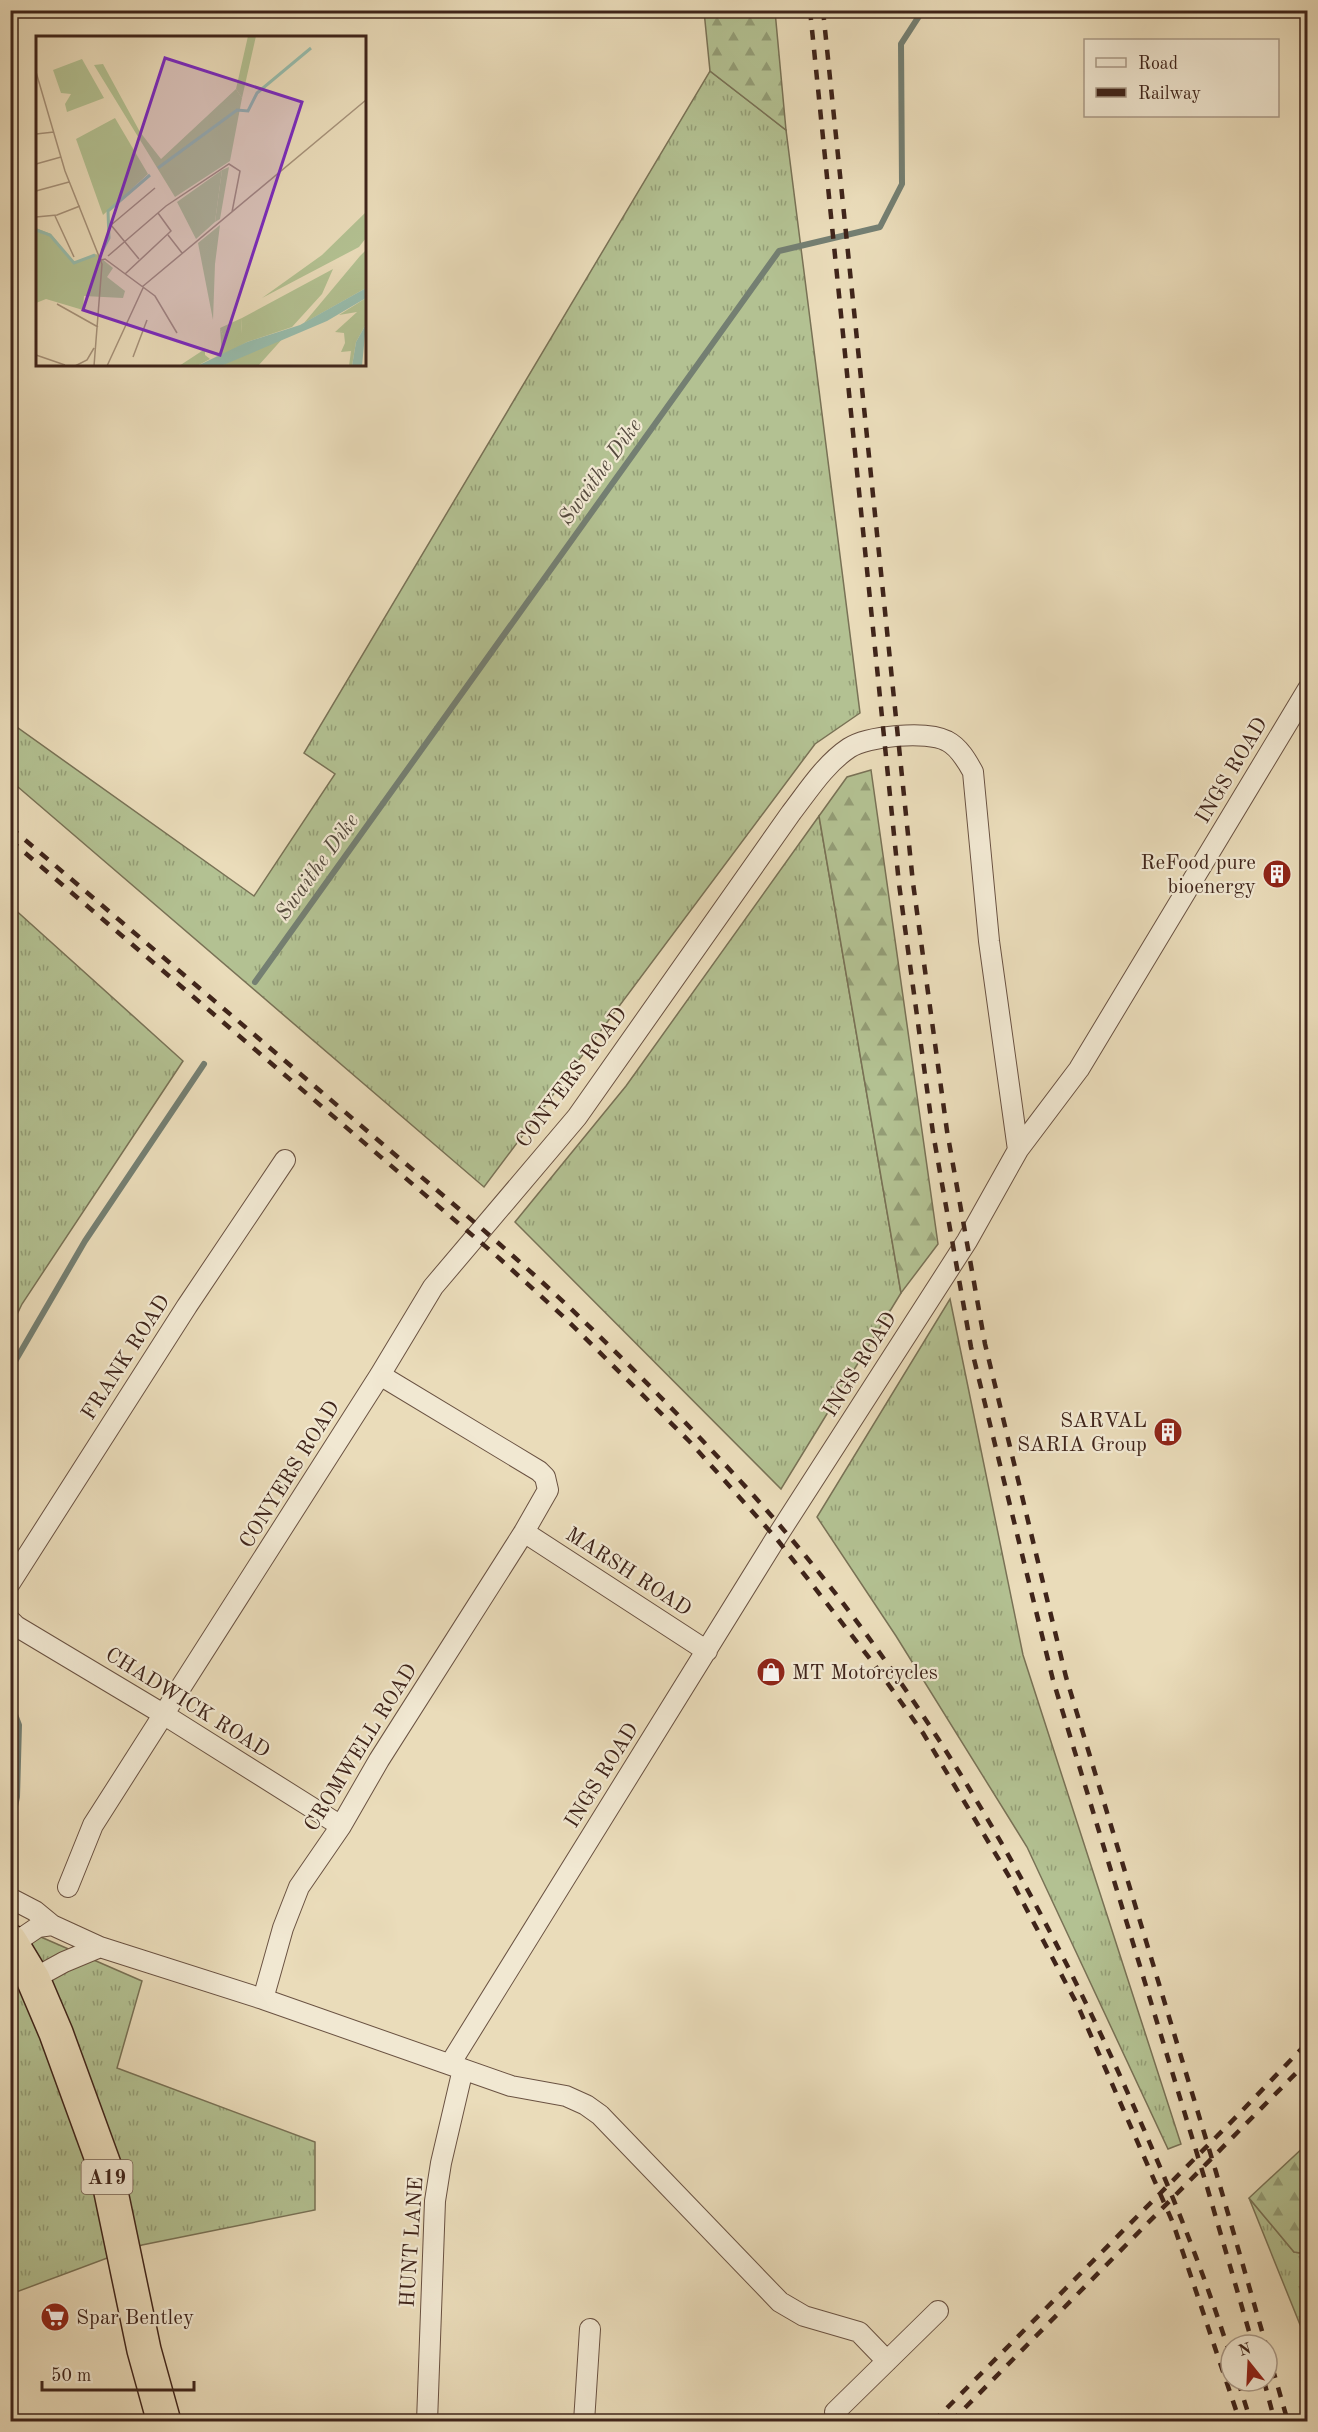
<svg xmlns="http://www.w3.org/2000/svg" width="1318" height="2432" font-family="'Old Standard TT',serif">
<defs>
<pattern id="grass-tufts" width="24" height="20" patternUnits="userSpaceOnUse" patternTransform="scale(1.5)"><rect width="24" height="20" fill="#b3c192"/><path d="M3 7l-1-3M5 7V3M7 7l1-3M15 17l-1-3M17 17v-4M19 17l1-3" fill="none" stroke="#939d76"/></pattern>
<pattern id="forest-firs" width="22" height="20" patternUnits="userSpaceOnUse" patternTransform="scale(1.5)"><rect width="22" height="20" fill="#b3c192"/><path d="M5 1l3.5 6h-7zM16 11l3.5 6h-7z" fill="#939d76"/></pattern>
</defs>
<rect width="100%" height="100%" fill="#eadcba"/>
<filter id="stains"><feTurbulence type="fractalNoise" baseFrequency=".00333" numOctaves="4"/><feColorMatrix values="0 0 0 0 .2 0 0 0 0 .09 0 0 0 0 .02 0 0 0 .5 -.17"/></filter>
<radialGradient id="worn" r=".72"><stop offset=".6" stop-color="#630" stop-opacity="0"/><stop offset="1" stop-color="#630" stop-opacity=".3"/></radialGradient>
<path fill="url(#grass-tufts)" stroke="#797256" stroke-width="1.5" d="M710,71L786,130L860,713L815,744L484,1187L11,781V723L254,896L335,774L304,753Z
M819,816L901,1293L781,1489L515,1222L626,1086Z
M11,906L183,1061L22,1304L11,1327Z
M950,1299L1023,1655L1181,2144L1168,2149L1027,1847L896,1636L817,1517Z
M11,1924L142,1981L117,2068L315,2142V2210L142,2245L11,2294Z
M1249,2198L1294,2252L1307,2254V2342Z"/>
<path fill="url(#forest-firs)" stroke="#797256" stroke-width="1.5" d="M704,11H775L786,130L710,71Z
M871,770L938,1244L901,1293L819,816L847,777Z
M1307,2144V2254L1294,2252L1249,2198Z"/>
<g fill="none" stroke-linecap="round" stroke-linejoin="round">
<path stroke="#747f72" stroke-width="6" d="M255,982L779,251L880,227L902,184L901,44L923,10
M10,1370L85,1241L204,1064
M10,1701L19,1725L17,1797L10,1830"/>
<g stroke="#6a5242" stroke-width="22">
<path id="street" d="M524,1532L707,1651
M10,1583L187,1306L285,1160
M10,1620L16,1626L163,1714L341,1826
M68,1887L93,1825L380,1375L433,1287L577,1117L791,813C808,791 825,764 849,748C867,736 927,730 947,741C959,747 967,761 973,772L989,941L1018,1150
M10,1898L35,1911L52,1925
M13,1944L38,1927L52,1925L100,1947L263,1999L511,2086L566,2096L586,2105L600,2115L780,2302L804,2316L859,2332L887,2361
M33,1979L64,1962L100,1947
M263,1999L283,1928L299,1887L341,1826L379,1760L524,1532L548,1490L545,1477L539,1471L380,1375
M450,2064L776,1538L967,1241L1018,1150L1079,1069L1308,689
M835,2412L938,2311
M427,2422L435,2201L441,2163L463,2069
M584,2422L590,2329"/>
</g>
<g stroke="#3f241a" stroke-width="36">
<path id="highway" d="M10,1941L33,1979L56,2033L107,2173L144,2350L164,2422"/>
</g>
<use href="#street" stroke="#f1e8d2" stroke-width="20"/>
<use href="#highway" stroke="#eadcba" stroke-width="33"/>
<path stroke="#3f241a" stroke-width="4.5" stroke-dasharray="10 10" stroke-linecap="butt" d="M810,10L899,884L933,1133L971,1347L1053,1680L1205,2180L1253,2345
M823,10L913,883L947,1131L985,1344L1066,1677L1216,2172L1266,2345
M10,827C119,920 229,1013 338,1106C424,1180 513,1252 594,1331C649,1384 703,1440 754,1496C906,1665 1023,1864 1117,2069C1160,2164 1200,2259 1231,2358
M10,840L499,1258L566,1319L690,1442L776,1538L874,1664L923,1733L1010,1878L1078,2006L1173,2223L1240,2422
M1267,2349L1288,2422
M1238,2381L1251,2422
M1264,2381L1275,2422
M933,2422L1237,2116L1308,2042
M951,2422L1308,2061"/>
</g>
<defs>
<g id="building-disc" transform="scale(1.5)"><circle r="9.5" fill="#8f2418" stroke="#f1e8d2"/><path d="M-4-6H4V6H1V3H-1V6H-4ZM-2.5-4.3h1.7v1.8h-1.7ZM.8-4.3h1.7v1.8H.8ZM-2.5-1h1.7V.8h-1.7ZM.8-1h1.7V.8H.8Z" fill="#fff"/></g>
<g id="shop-disc" transform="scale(1.5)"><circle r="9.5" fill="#8f2418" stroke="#f1e8d2"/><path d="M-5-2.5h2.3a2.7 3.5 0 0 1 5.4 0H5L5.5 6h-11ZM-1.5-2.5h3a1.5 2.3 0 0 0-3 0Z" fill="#fff"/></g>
<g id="supermarket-disc" transform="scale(1.5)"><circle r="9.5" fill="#8f2418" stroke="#f1e8d2"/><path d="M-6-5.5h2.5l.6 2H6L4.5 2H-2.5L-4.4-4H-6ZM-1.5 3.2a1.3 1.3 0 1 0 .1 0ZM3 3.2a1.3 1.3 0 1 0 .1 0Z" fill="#fff"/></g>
</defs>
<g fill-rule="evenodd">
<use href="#building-disc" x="1277" y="874"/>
<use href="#building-disc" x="1168" y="1432"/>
<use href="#shop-disc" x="771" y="1672"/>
<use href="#supermarket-disc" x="55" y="2317"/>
</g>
<g text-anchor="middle" stroke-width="4.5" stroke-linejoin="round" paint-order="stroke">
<rect fill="#f1e8d2" stroke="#745f51" stroke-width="1.5" x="81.5" y="2160" width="51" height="34" rx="4.5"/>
<g font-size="20" font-weight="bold" fill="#3f241a">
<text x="107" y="2184">A19</text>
</g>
<g font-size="21" fill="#3f241a" stroke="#f1e8d2">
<text transform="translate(1231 770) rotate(-59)" y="7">INGS ROAD</text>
<text transform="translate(571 1077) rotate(-53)" y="7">CONYERS ROAD</text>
<text transform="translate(125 1357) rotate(-57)" y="7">FRANK ROAD</text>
<text transform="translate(859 1364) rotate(-58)" y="7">INGS ROAD</text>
<text transform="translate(289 1474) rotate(-58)" y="7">CONYERS ROAD</text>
<text transform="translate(629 1571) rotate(33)" y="7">MARSH ROAD</text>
<text transform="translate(188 1702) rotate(32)" y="7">CHADWICK ROAD</text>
<text transform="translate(360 1747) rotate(-58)" y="7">CROMWELL ROAD</text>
<text transform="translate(601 1775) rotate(-58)" y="7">INGS ROAD</text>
<text transform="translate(411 2242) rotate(-86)" y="7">HUNT LANE</text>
</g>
<g font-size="21" fill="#3f241a" stroke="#f1e8d2" text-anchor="end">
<text x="1256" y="869">ReFood pure<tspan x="1256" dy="24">bioenergy</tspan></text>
<text x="1147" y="1427">SARVAL<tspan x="1147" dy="24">SARIA Group</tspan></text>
<text x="792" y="1679" text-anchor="start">MT Motorcycles</text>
<text x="76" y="2324" text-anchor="start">Spar Bentley</text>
</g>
<g font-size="22" font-style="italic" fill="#554a3e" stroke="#f1e8d2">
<text transform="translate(599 471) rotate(-54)" y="8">Swaithe Dike</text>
<text transform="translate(316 866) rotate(-54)" y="8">Swaithe Dike</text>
</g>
</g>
<g transform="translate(36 36)">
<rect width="330" height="330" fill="#eadcba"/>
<path d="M46,23L68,62L31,76L29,68L35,58L25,57L17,34ZM67,28L104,96L125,123L200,53L206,62L194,125L139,161L58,29ZM79,82L112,138L67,179L40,103ZM186,134L179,186L160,203L141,166ZM330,176V202L323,211L226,262L286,219ZM184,189L179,228L177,284L162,207ZM0,192L15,198L38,226L60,218L77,232L71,241L89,255L87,262L48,260L47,274L10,263L0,267ZM330,214V252L268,287L324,220ZM297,233L286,258L256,291L211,306L186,320L184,292L187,299L205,298L206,282ZM330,262V288L320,306L316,330H313L315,315L305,316L309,307L308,297L299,296L321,276L303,279ZM249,300L222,330H185L213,315ZM169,313V319L174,323L161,330H143Z" fill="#b3c192"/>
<path d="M212,0H220L206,62L200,53ZM193,131L184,183L179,186L186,134ZM206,282L205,298L199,305L187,299L184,292Z" fill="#b3c192"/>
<path d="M330,252V262L291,285L185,330H161L211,306L264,289ZM330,288L326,330H316L320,306Z" fill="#98bcac"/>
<path fill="none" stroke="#98bcac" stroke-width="3" d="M122,132L201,74L212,75L221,57L275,12M0,194L14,199L38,227L59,219M66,215L73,202L72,175L114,139"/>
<path fill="none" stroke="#a6927a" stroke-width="1.5" d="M0,36L29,135L66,228L58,330M0,98L18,96M0,128L25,121M0,155L33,146M19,180L38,221M0,181L21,179L44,170M132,199L146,217M72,220L130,170L193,128L204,135L196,176M103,223L75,189L119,152M65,224L69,223L119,260L141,297M89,238L135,195L122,177M106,251L330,64M21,268L62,291M0,319L29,329M97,321L111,284M39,330L51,324L58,312M71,330L107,252"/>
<path fill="#7b2cbf" fill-opacity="0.15" stroke="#7b2cbf" stroke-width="3" d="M129,22L266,66L184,319L47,274Z"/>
<rect width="330" height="330" fill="none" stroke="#3f241a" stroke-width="3"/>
</g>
<rect width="1318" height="2432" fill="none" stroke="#eadcba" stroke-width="36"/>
<rect x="12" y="12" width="1294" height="2408" fill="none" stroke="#3f241a" stroke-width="3"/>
<rect x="18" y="18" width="1282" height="2396" fill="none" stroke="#3f241a" stroke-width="1.5"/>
<rect x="1084" y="39" width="195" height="78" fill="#f1e8d2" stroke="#aa9a88" stroke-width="1.5"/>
<rect x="1096" y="58" width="30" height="9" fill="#f1e8d2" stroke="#aa9a88" stroke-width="1.5"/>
<text x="1138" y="69" font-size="18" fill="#3f241a">Road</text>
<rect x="1096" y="88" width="30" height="9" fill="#3f241a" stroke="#aa9a88" stroke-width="1.5"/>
<text x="1138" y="99" font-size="18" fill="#3f241a">Railway</text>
<g transform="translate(1249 2363) rotate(342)"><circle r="28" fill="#f1e8d2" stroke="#aa9a88" stroke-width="1.5"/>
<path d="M0-4.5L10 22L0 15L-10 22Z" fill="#8f2418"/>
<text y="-9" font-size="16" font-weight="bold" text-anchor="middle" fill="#3f241a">N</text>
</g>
<path d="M42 2381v9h152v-9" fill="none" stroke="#3f241a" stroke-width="3"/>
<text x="51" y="2381" font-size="18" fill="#3f241a" stroke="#f1e8d2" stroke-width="4.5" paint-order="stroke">50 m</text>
<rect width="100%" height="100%" filter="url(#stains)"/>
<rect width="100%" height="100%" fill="url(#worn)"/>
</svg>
